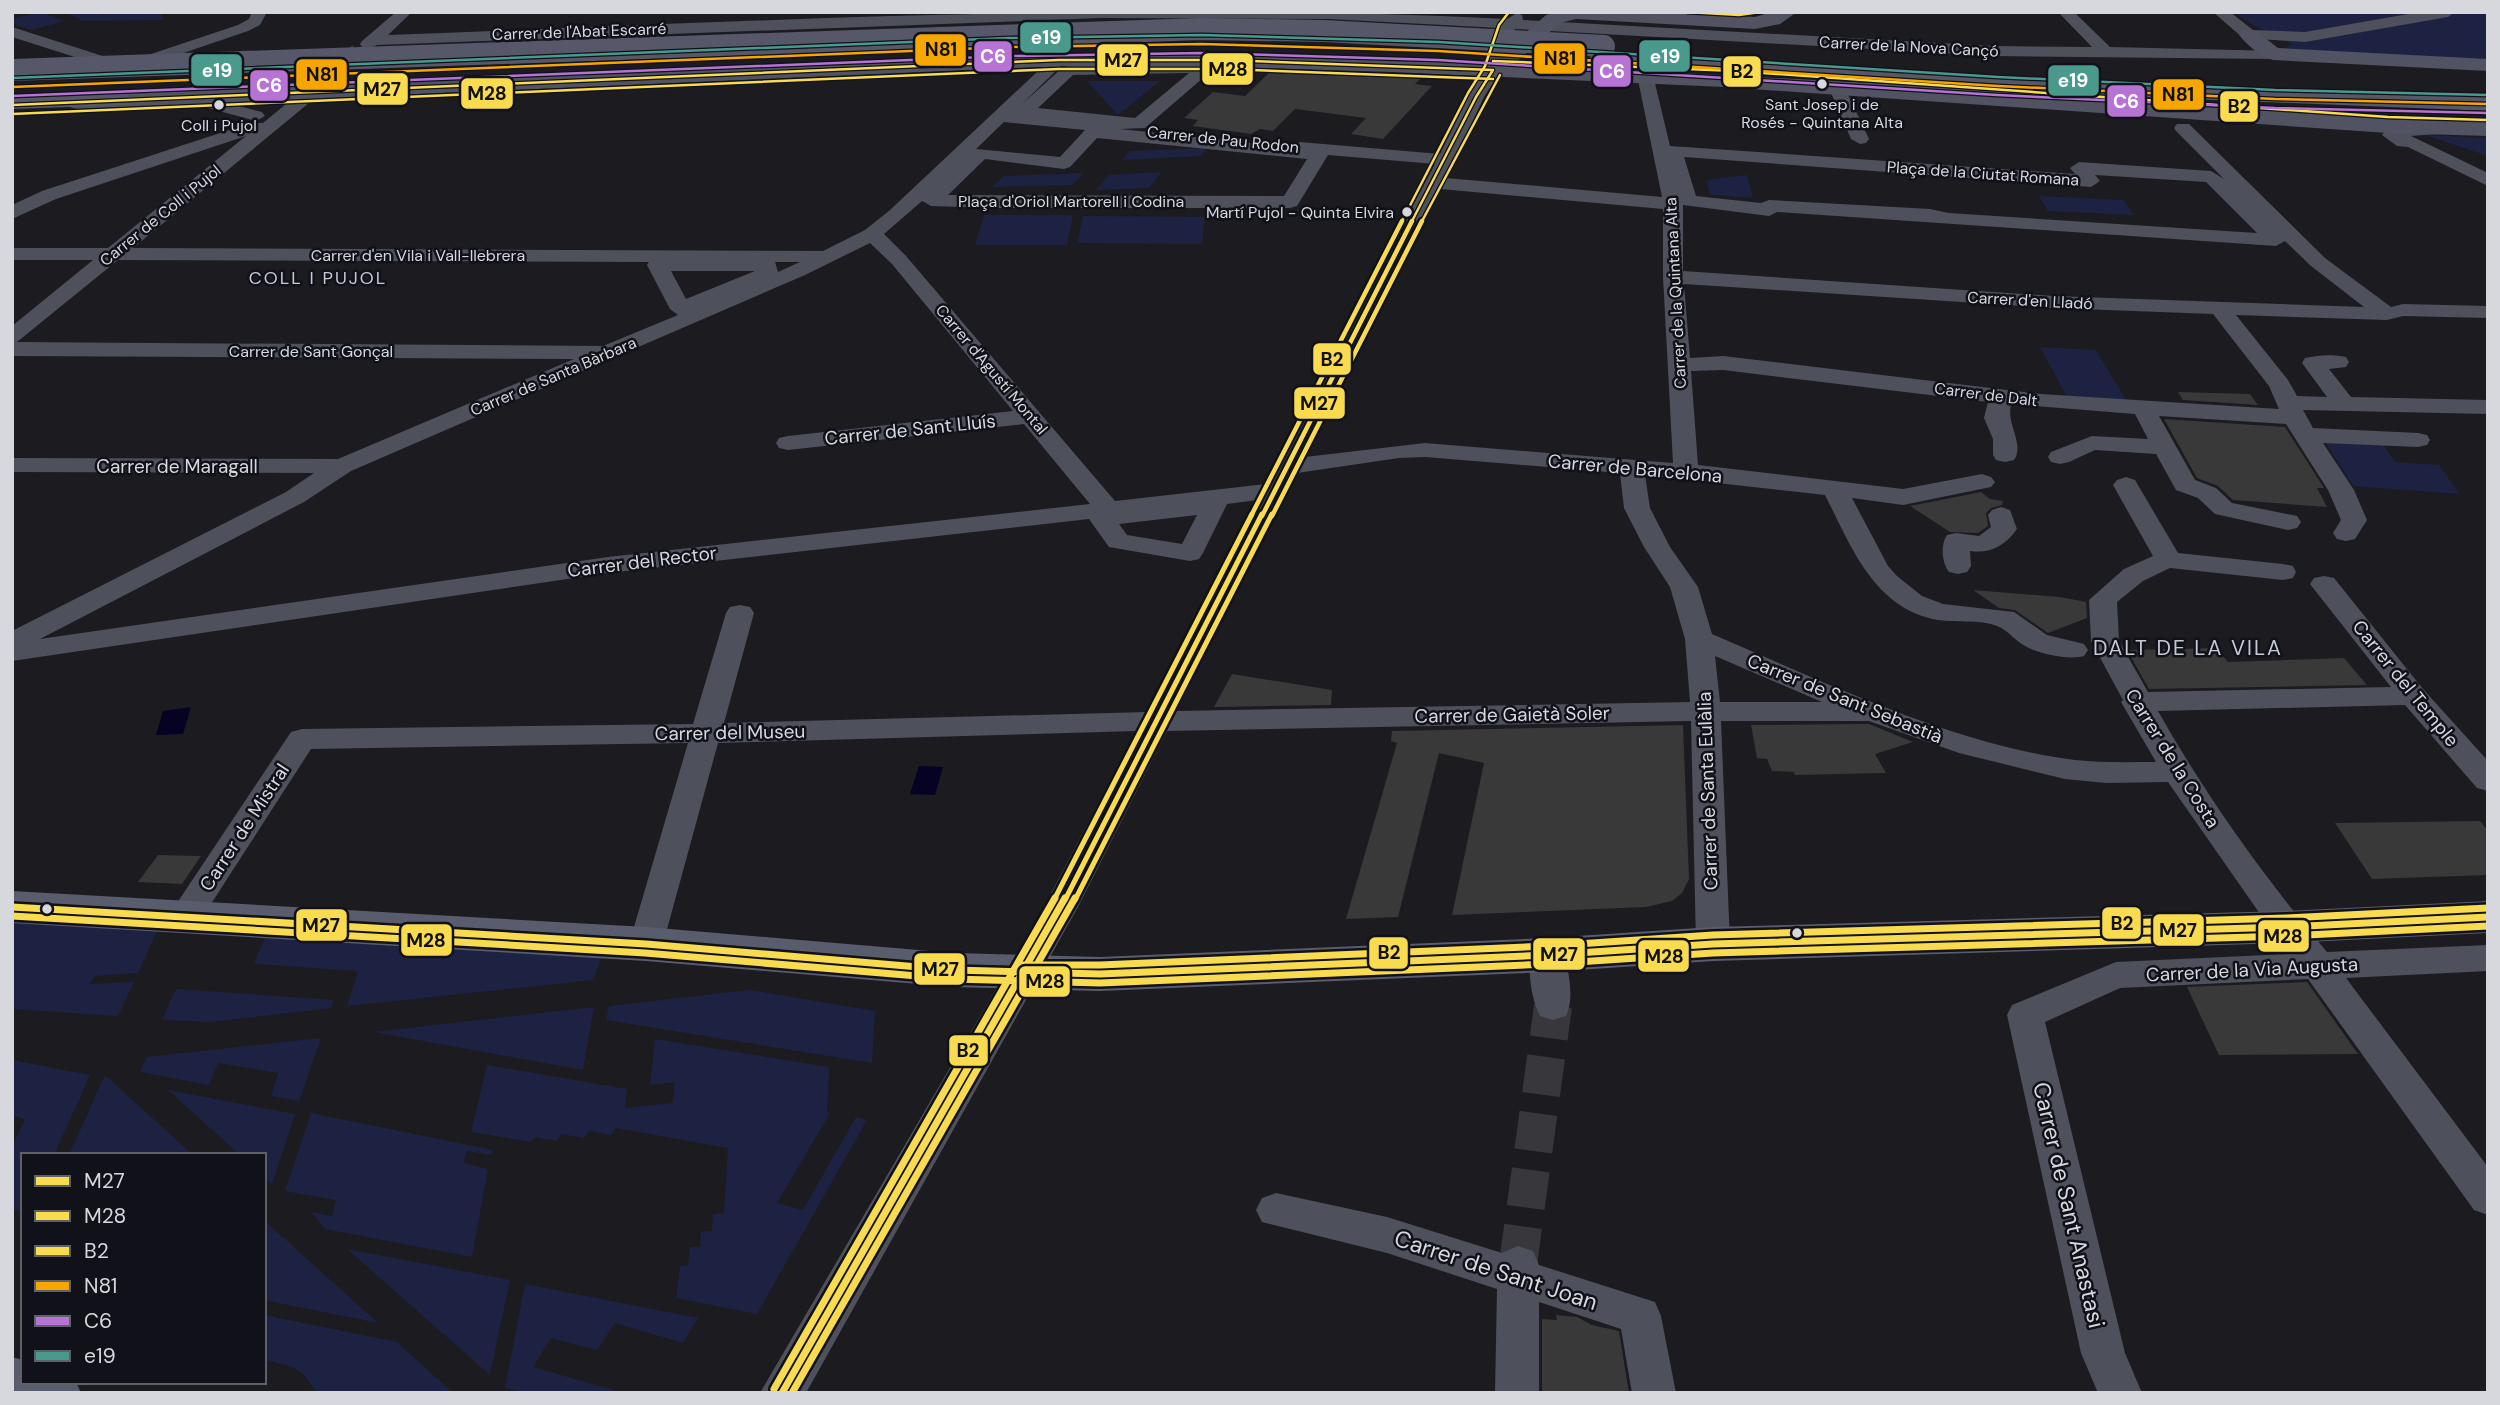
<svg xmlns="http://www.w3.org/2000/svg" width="2500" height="1405" font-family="'DM Sans',sans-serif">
<rect width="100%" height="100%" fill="#1b1b20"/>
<path fill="#1e2242" d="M41,12L64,21L32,30L12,24V19Z
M64,12H99L103,15L117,12H160L164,20L83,21Z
M2234,12H2488V62L2282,50L2293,44L2251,24Z
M1087,81H1160L1118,115Z
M2425,135L2488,138V156Z
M1208,148L1201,156L1122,160L1130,151Z
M1162,172L1149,188L1096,190L1109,175Z
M1084,173L1072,185L992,187L1004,176Z
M1747,175L1753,198L1710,195L1707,180Z
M2039,196L2123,200L2134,215L2048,211Z
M984,215H1073L1067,245H975Z
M1083,216L1205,217L1202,244L1077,243Z
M2040,347L2096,350L2126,400L2067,397Z
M2324,440L2383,444L2395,462L2439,465L2460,494L2353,486Z
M12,920L158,929L138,973L95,976L90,984L134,982L118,1016L12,1009Z
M266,935L602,956L593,980L347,1006L358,971L254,964Z
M176,989L334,1000L331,1008L210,1022L162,1020Z
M750,990L875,1011L872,1063L606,1020L609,1006Z
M594,1007L583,1070L374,1032Z
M321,1038L299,1101L271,1096L278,1073L218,1063L209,1085L140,1072L147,1057Z
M655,1039L829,1067L827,1112L830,1113L777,1203L803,1210L856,1117L867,1120L757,1314L676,1298L680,1266L688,1265L690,1247H700L701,1232L712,1231L713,1214L724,1213L728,1148L616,1128L611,1135L589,1131L584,1138L561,1134L557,1141L535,1137L531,1142L471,1132L487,1065L627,1089L625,1108L673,1103L675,1082L650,1085Z
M12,1060L90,1075L54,1155H23V1211L12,1209V1146L25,1119L12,1116Z
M105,1075L193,1155H69Z
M168,1090L295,1114L272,1184L264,1177V1155H240Z
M311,1113L493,1150L491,1155L467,1151L463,1163L488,1169L472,1257L325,1229L311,1212L332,1216L336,1200L285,1191Z
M264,1220L378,1323L264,1300Z
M347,1249L510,1280L490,1375Z
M525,1284L698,1318L683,1343L615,1323L597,1350L551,1338L533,1367L624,1393H527L505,1388Z
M264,1315L397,1342L453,1393H316C302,1366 292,1366 264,1360Z"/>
<path fill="#050224" d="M191,707L183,734L156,735L163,711Z
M919,766L943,767L935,795L910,794Z"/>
<path fill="#393939" d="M1286,71L1361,76L1363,74L1391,75L1420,79L1415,84L1432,86L1383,139L1351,134L1366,118L1295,109L1273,131L1260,129L1251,134L1193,126L1198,120L1184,118L1213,92L1245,96L1270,72L1283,74Z
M2178,392L2250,394L2258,405L2183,400Z
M2164,419L2285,427L2324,488H2317L2327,507L2233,500L2218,486L2197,478Z
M1981,492L1990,499L2003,501L2002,505L1991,508L1986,513L1988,526L1978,533L1950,532L1910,506Z
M1973,590L2060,597L2086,602L2087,618L2048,633L2015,610L1999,608Z
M2216,648L2228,662L2344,658L2367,685L2149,689L2127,650Z
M1232,674L1332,690L1331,705L1214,707Z
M1857,724H1869L1913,742L1875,754L1886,773L1795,775L1794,772L1772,771L1767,759L1757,758L1751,725Z
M1683,725L1689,879L1682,893L1672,901L1646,907L1452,915L1484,763L1439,753L1398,917L1346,919L1397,743L1391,741L1392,731Z
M2480,821L2488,831V875L2372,879L2335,823Z
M158,855L201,856L182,884L138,882Z
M2307,982L2358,1054L2219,1055L2187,987Z
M1556,1315L1577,1317L1592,1325L1619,1331L1629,1393H1542V1319L1557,1320Z"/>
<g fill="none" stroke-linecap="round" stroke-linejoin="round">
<path stroke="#37373c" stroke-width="18" stroke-dasharray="18 9" stroke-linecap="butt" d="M309,94L358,52"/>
<path stroke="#37373c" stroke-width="38" stroke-dasharray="38 19" stroke-linecap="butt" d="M1518,1264L1553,1006"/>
<path fill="#4e505c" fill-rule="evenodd" d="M252,12H267L260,25L248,31L157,62H145L143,59L145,56L238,25L249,19Z
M396,12H412L388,35C761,21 1135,0 1507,19L1517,13L1522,15L1523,20L1994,46L2092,47L2058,12H2074L2110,47L2279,51L2281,54L2273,59L1994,56L1515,29L1501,70L1484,97L1446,178L1662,197L1637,75L1645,70L1653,75L1670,146L2075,174L2070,168L2079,162L2211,171L2224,179L2177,132L2174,128L2177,124H2189L2325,258L2391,307L2403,304L2488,306V318L2403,316L2387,320L2236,315L2288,380L2297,396L2327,397L2302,363L2305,358C2318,355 2333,354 2346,357L2349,362L2346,367L2329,369L2351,397L2488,400V414L2303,410L2313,428L2418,433L2427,435L2430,440L2427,445L2418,447L2323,443L2354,490L2367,520L2355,539L2346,541L2337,539L2333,533L2341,520L2328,490L2286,424L2159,416L2195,480L2216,488L2232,503L2297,516L2301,522L2297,528L2288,530L2215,514L2198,498L2176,490L2156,454L2095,450L2069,462L2060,464L2051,462L2048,457L2051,452L2092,436L2148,439L2135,414L2011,404C2006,425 2025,444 2014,460L2005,462L1996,460L1993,455V439L1984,418L1988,402L1723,370L1691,371L1698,465L1903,489L1982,474L1991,477L1995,482L1991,487L1903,505L1852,498L1888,566L1897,576L1922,596L1943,604L2014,612L2047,635L2084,644L2088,650L2084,656C2069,660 2042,655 2027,647C2016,642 2008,630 1997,626C1979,619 1956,623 1938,620C1874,609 1851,546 1825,495L1645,475L1650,508L1670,547L1698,587L1712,634C1824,682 1954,745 2075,760C2102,763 2129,762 2156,762L2121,702L2123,700L2091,641L2089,600L2124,569L2153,556L2113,485L2117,480L2126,477L2135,480L2178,553L2283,564L2293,566L2296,572L2293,578L2283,580L2170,568L2143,581L2117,602L2119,641L2148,692L2391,687L2310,584L2314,578L2324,576L2334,578L2423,689L2488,761V791L2477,788L2405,705L2158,711C2206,796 2264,877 2327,952L2488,945V971L2346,978L2488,1167V1215L2474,1210L2308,979L2120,988L2045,1022L2125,1353L2142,1393H2098L2081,1353L2007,1015L2012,1005L2116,962L2288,954L2168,782L2106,783L2065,779L1959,753L1869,721H1721L1730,944L1725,953L1713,957L1701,953L1696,944L1691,721L1167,731L1078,907L806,1393H760L1045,905L1136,731L718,743L663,944L658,953L646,957L634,953L629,944L688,743L311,749L198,924L186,927L174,924L169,915L291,732L302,729L693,724L726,613L730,607L740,605L750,607L754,613L724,723L1147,712L1258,500L1227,504L1203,553L1199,559L1190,561L1109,547L1089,519L608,573L12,661V631L286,492L314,473L12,472V458L338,459L574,359L12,356V326L93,260H12V248H108L246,136L56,199L12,219V205L42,191L251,123H263L303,90H315L317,94L315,98L133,248L823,251L865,230L890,210L1053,57L1059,55L1067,60L1021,105L1062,68L1068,66L1205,63L1211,65L1213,68L1211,71L1145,128L1120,129L1291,147L1300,142L1440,154L1468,97L1485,70L1500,28L1329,19L1102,18L377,45L368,49L362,47L360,44L362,41ZM1189,73L1135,118L1038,108L1073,75ZM1004,122L1085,130L1060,157L976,149ZM1097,138L1307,159L1284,196L948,195L985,159L1064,169L1070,167ZM1328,155L1435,164L1266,484L1115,501L906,256L884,234L922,201L931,206L992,208H1290L1297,206ZM1684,157L2091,187L2100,181L2095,175L2206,182L2257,233L1949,213L1930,209L1769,200L1761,203L1696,196ZM1440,189L1663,209V277L1673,463L1425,443L1305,457ZM1683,205L1769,216L1777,212L2276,246L2285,241L2311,266L2364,307L2053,296L1683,271ZM870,243L892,264L1013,411L788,436L779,438L776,443L779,448L788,450L1024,424L1090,504L608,557L40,639L304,502L351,471L805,275ZM118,260L649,262L647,265L670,309L678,315L603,346L17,342ZM775,262H800L778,272ZM671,271H755L686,299ZM1684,284L2053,308L2213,314L2269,386L2279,409L2041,394L1723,356L1690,358ZM1425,457L1620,473L1624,508L1644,547L1670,587L1685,639L1690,702L1177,711L1297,473L1399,458ZM1197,515L1182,544L1127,535L1119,524ZM1715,656L1822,702H1720Z
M2213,12H2230L2253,30L2305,32L2420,12H2455L2448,17L2305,42L2243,38Z
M12,27L109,58L111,61L103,66L12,37Z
M1837,83L1845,88L1869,139L1866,143L1860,144L1851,139L1829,88Z
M197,95L262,112L265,116L256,121L197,105L171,106L162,101L171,96Z
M2431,125L2437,126L2440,130L2437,134L2411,136L2488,173V186L2408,147L2397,146L2382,135L2388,127Z
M2001,507L2010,510L2017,529C2005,546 1990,554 1970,551L1971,566L1967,572L1958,574L1949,572C1942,563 1940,545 1947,535L1956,533L1979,536L1991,527L1988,515L1992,510Z
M1547,942L1559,946C1569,963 1575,999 1566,1016L1553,1020L1540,1016C1531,999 1525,963 1535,946Z
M1276,1193L1387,1217L1502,1253L1518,1246L1533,1251L1539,1265L1655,1302L1661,1316L1676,1393H1632L1621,1329L1539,1302V1393H1495L1497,1289L1387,1253L1262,1222L1256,1210L1262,1198Z"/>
<path fill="#515362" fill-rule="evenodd" d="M1556,12H1669L1755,17L1772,12H1797L1780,24L1755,29L1576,19L1560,23L1514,64L1890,84L2388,119L2488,122V136L2388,133L1724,87L1392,72L1225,67L1059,66L77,109L69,107L66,102L69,97L77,95L1059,54L1225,55L1491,63L1546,15Z
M2249,29L2256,31L2278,48L2488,59V71L2273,60C2261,57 2247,45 2239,35L2242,31Z"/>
<path fill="#595c6c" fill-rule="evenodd" d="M12,891L646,927L954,953L1100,957L1547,938L1713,927L2286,911L2488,901V933L2286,943L1713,961L1547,972L1100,991L954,987L646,961L12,923Z
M12,1357L23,1360V1382H76L81,1393H12Z"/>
<path fill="#565769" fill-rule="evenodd" d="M1599,53L2043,80L2488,97V111L2043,93L1592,63L1589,59L1592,55Z
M120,93L128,95L131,100L128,105L12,109V95Z"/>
<path stroke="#565769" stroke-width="22" d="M12,70L1201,29L1324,31L1604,46"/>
<g stroke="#101119" stroke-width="5">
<path id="bus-1-far3" d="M12,105L1059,60H1222L1493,70
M1411,223L1476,97L1493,70"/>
</g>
<g stroke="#101119" stroke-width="9">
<path id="bus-1-far2" d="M1262,516L1412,221"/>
</g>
<g stroke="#101119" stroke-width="10">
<path id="bus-1-far1" d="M1065,900L1262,514"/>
</g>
<g stroke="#101119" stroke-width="12">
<path id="bus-1" d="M12,907L646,944L954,970L1100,974L1547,955L1713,944L2286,927L2488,917
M782,1393L1065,898"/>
</g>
<g stroke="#101119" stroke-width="5">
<path id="bus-2-far3" d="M12,114L1059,69H1222L1493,79
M1421,223L1500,75"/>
</g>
<g stroke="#101119" stroke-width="9">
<path id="bus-2-far2" d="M1272,516L1422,221"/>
</g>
<g stroke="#101119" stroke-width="10">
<path id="bus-2-far1" d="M1075,900L1272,514"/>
</g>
<g stroke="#101119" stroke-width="12">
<path id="bus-2" d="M12,916L645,953L953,979L1100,983L1547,964L1713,953L2286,936L2488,926
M792,1393L1075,898"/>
</g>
<g stroke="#101119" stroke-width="5">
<path id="bus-3-far3" d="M1687,12L1739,15L1760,12
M1493,61L1735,71L2388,117L2488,120
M1401,223L1468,93L1485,66L1499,25L1509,12"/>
</g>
<g stroke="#101119" stroke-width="9">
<path id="bus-3-far2" d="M1251,516L1402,221"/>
</g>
<g stroke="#101119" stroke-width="10">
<path id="bus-3-far1" d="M1054,900L1252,514"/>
</g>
<g stroke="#101119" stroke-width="12">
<path id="bus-3" d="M1022,965H1100L1547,946L1713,935L2286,918L2488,908
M774,1389L1055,898"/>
</g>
<g stroke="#101119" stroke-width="5">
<path id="bus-4" d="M12,87L1009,47L1202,44L1438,51L1998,86L2275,99L2488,104"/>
</g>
<g stroke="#101119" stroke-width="5">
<path id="bus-5" d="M12,96L1009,56L1202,53L1438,60L1997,95L2275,108L2488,113"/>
</g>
<g stroke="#101119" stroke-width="5">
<path id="bus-6" d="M12,78L1009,38L1202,35L1439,42L1998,77L2275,90L2488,95"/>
</g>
<use href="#bus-1-far3" stroke="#f9db4f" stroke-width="2.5"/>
<use href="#bus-1-far2" stroke="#f9db4f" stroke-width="4.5"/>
<use href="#bus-1-far1" stroke="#f9db4f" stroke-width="5"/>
<use href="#bus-1" stroke="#f9db4f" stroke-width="7"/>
<use href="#bus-2-far3" stroke="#f9db4f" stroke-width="2.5"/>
<use href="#bus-2-far2" stroke="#f9db4f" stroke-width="4.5"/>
<use href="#bus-2-far1" stroke="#f9db4f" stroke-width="5"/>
<use href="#bus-2" stroke="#f9db4f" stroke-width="7"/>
<use href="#bus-3-far3" stroke="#f9db4f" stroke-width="2.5"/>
<use href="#bus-3-far2" stroke="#f9db4f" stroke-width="4.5"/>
<use href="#bus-3-far1" stroke="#f9db4f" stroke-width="5"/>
<use href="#bus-3" stroke="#f9db4f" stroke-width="7"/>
<use href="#bus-4" stroke="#f7a600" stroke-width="2.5"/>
<use href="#bus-5" stroke="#b673d3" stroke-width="2.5"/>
<use href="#bus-6" stroke="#499a8c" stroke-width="2.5"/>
</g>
<g fill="#d6d8de" stroke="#101119" stroke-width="2.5">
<circle cx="1822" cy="84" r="6"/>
<circle cx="219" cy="105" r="6"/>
<circle cx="1407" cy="212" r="6"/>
<circle cx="47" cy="909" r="6"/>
<circle cx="1797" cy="933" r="6"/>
</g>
<g text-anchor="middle" stroke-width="5" stroke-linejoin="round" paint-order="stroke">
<g font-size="16" fill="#d6d8de" stroke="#101119">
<text transform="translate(579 31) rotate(-2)" y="6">Carrer de l'Abat Escarré</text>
<text transform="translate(1909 46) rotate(3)" y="6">Carrer de la Nova Cançó</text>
<text transform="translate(1223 139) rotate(6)" y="6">Carrer de Pau Rodon</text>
<text transform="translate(1983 173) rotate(4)" y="6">Plaça de la Ciutat Romana</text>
<text x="1071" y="207">Plaça d'Oriol Martorell i Codina</text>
<text transform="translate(160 215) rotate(-39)" y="6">Carrer de Coll i Pujol</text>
<text x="418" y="261">Carrer d'en Vila i Vall-llebrera</text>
<text transform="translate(1675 293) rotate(-93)" y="6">Carrer de la Quintana Alta</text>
<text transform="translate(2030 300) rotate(3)" y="6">Carrer d'en Lladó</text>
<text x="311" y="357">Carrer de Sant Gonçal</text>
<text transform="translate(992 369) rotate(50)" y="6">Carrer d'Agustí Montal</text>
<text transform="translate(553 376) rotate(-23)" y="6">Carrer de Santa Bàrbara</text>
<text transform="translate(1986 394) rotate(7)" y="6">Carrer de Dalt</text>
</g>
<g font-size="16" fill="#d6d8de" stroke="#101119">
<text x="1822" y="110">Sant Josep i de<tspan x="1822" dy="18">Rosés - Quintana Alta</tspan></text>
<text x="219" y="131">Coll i Pujol</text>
<text x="1394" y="218" text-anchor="end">Martí Pujol - Quinta Elvira</text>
</g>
<g font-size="18" letter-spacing="2" fill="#c6c8d4" stroke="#101119">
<text x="318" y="284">COLL I PUJOL</text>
</g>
<g font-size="19" fill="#d6d8de" stroke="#101119">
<text transform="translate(910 429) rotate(-6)" y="7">Carrer de Sant Lluís</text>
<text x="177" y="473">Carrer de Maragall</text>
<text transform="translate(1635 468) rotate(5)" y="7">Carrer de Barcelona</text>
<text transform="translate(642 561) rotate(-7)" y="7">Carrer del Rector</text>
<text transform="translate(2406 683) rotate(51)" y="7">Carrer del Temple</text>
<text transform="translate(1845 698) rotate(22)" y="7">Carrer de Sant Sebastià</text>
<text transform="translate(1512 714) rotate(-1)" y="7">Carrer de Gaietà Soler</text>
<text transform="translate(730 732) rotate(-1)" y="7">Carrer del Museu</text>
<text transform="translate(2173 758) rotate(58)" y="7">Carrer de la Costa</text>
<text transform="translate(1707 791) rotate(-92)" y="7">Carrer de Santa Eulàlia</text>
<text transform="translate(244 827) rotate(-57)" y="7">Carrer de Mistral</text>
<text transform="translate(2252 969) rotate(-3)" y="7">Carrer de la Via Augusta</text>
</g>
<g font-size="21" letter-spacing="2" fill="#c6c8d4" stroke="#101119">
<text x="2188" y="655">DALT DE LA VILA</text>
</g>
<g font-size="23" fill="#d6d8de" stroke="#101119">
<text transform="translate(2069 1205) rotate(77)" y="8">Carrer de Sant Anastasi</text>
<text transform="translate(1496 1270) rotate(18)" y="8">Carrer de Sant Joan</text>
</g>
</g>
<g stroke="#101119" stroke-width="2.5">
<rect x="1019" y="21" width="53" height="33" rx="7" fill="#499a8c"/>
<rect x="914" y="33" width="53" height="34" rx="7" fill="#f7a600"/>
<rect x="1638" y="39" width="53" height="34" rx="7" fill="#499a8c"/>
<rect x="973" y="40" width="40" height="33" rx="7" fill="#b673d3"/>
<rect x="1533" y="42" width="53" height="33" rx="7" fill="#f7a600"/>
<rect x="1096" y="43" width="53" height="34" rx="7" fill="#f9db4f"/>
<rect x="1201" y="52" width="53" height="34" rx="7" fill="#f9db4f"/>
<rect x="190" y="53" width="53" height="34" rx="7" fill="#499a8c"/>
<rect x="1592" y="54" width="40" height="34" rx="7" fill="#b673d3"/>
<rect x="1722" y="55" width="40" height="33" rx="7" fill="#f9db4f"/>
<rect x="295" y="58" width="53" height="33" rx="7" fill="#f7a600"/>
<rect x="2047" y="64" width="53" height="33" rx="7" fill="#499a8c"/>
<rect x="249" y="69" width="40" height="33" rx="7" fill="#b673d3"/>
<rect x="356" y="72" width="53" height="34" rx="7" fill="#f9db4f"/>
<rect x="460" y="77" width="54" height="33" rx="7" fill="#f9db4f"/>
<rect x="2152" y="78" width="53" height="33" rx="7" fill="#f7a600"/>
<rect x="2106" y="84" width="40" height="34" rx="7" fill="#b673d3"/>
<rect x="2219" y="90" width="40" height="33" rx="7" fill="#f9db4f"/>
<rect x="1312" y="342" width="40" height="34" rx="7" fill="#f9db4f"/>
<rect x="1293" y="386" width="53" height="34" rx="7" fill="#f9db4f"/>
<rect x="2101" y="906" width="41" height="34" rx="7" fill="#f9db4f"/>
<rect x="295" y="908" width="53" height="34" rx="7" fill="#f9db4f"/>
<rect x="2152" y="913" width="53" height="34" rx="7" fill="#f9db4f"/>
<rect x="2257" y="919" width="53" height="34" rx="7" fill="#f9db4f"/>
<rect x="400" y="923" width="53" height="34" rx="7" fill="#f9db4f"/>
<rect x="1368" y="936" width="41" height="34" rx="7" fill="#f9db4f"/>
<rect x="1532" y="937" width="54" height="34" rx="7" fill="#f9db4f"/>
<rect x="1637" y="939" width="53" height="34" rx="7" fill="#f9db4f"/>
<rect x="913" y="952" width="53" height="34" rx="7" fill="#f9db4f"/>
<rect x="1018" y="965" width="53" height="33" rx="7" fill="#f9db4f"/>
<rect x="948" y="1034" width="41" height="33" rx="7" fill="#f9db4f"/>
</g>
<g font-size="19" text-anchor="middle" font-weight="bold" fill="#fff">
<text x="1046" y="44">e19</text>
<text x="1665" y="63">e19</text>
<text x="993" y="63">C6</text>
<text x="217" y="77">e19</text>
<text x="1612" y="78">C6</text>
<text x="2073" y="87">e19</text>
<text x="269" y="92">C6</text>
<text x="2126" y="108">C6</text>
</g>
<g font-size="19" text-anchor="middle" font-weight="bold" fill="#111">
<text x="941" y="56">N81</text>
<text x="1560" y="65">N81</text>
<text x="1123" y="67">M27</text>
<text x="1228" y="76">M28</text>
<text x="1742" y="78">B2</text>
<text x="322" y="81">N81</text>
<text x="382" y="96">M27</text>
<text x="487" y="100">M28</text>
<text x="2178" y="101">N81</text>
<text x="2239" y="113">B2</text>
<text x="1332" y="366">B2</text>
<text x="1319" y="410">M27</text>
<text x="2122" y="930">B2</text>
<text x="321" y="932">M27</text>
<text x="2178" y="937">M27</text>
<text x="2283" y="943">M28</text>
<text x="426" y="947">M28</text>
<text x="1389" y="959">B2</text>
<text x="1559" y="961">M27</text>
<text x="1664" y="963">M28</text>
<text x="940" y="976">M27</text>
<text x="1045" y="988">M28</text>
<text x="968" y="1057">B2</text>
</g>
<rect width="2500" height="1405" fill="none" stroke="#d6d8de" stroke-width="28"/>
<rect x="21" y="1153" width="245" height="231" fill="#101119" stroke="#5f6168" stroke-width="2"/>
<rect x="35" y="1176" width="35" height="10" fill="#f9db4f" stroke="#5f6168" stroke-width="2"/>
<text x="84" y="1188" font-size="21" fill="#d6d8de">M27</text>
<rect x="35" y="1211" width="35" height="10" fill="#f9db4f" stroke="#5f6168" stroke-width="2"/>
<text x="84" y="1223" font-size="21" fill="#d6d8de">M28</text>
<rect x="35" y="1246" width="35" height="10" fill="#f9db4f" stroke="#5f6168" stroke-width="2"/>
<text x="84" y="1258" font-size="21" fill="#d6d8de">B2</text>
<rect x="35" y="1281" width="35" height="10" fill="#f7a600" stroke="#5f6168" stroke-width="2"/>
<text x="84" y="1293" font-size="21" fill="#d6d8de">N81</text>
<rect x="35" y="1316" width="35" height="10" fill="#b673d3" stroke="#5f6168" stroke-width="2"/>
<text x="84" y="1328" font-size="21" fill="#d6d8de">C6</text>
<rect x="35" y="1351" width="35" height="10" fill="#499a8c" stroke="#5f6168" stroke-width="2"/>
<text x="84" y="1363" font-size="21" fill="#d6d8de">e19</text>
</svg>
